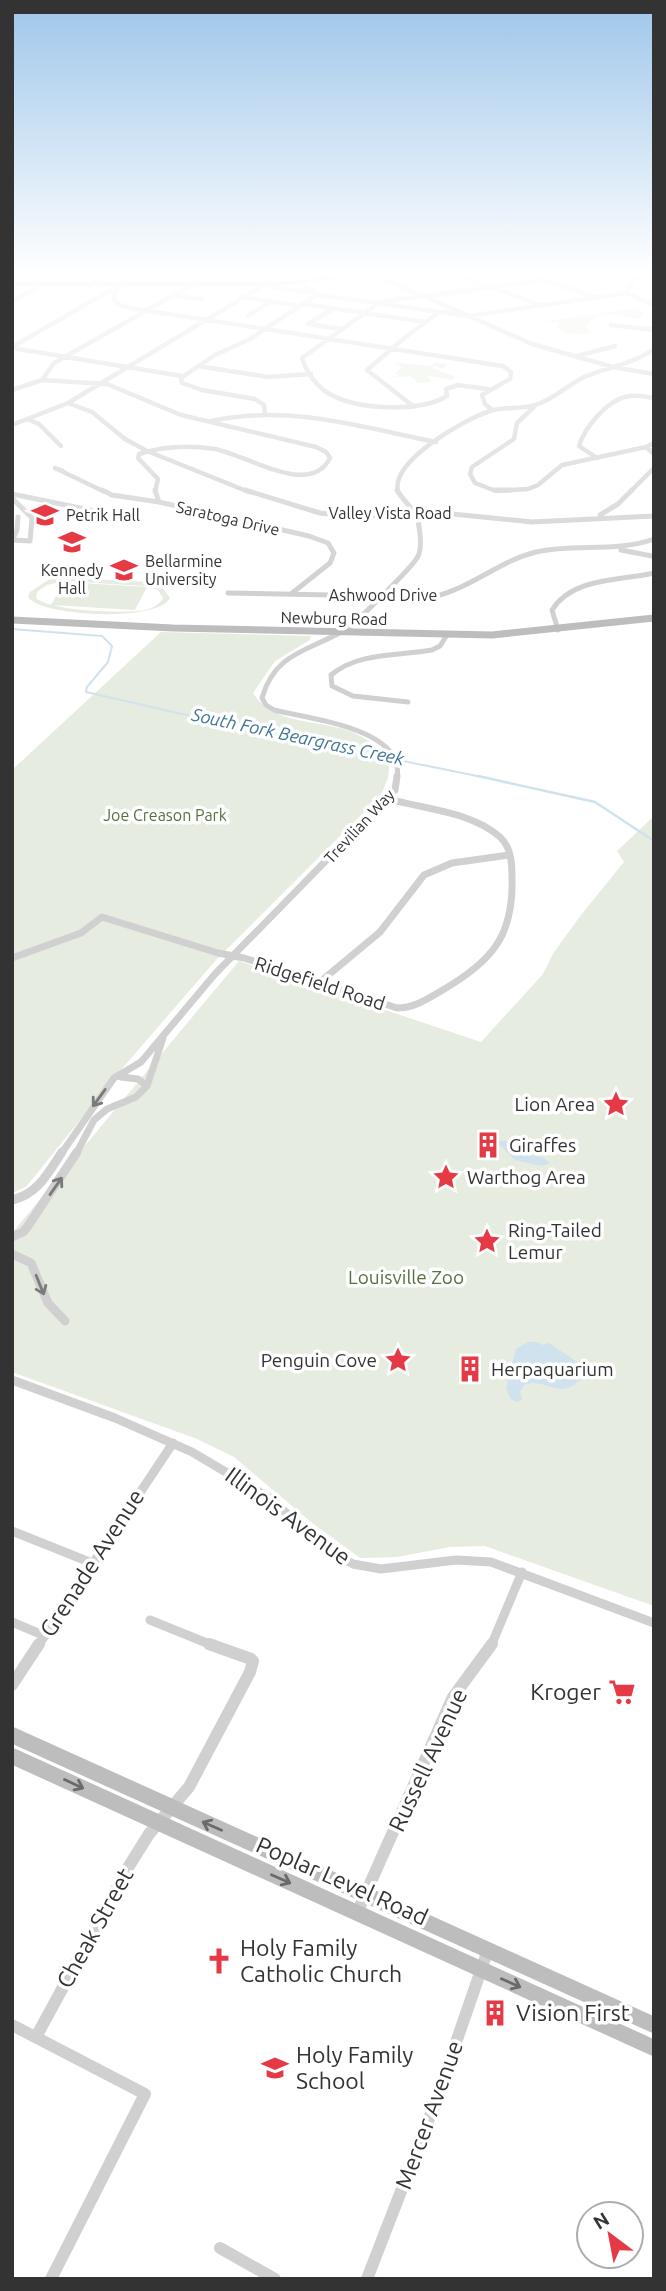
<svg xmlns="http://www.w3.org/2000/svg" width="666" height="2291" font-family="Ubuntu,sans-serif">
<rect width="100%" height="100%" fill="#fff"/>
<path fill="#e6ecdf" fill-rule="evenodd" d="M636,308L644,314L638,319C620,317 598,307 586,326L590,332C580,335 566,335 557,328L559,323L546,321Z
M399,363L431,366L435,363L447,364L443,369L434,366L432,368L456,377L452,380L429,376L428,378L432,382L418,383L410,376L379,379L399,376L395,373L402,367L395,364Z
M53,577L164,583L162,587L170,598C157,623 39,616 28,597L30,592ZM64,581L144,586L158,590L163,598C159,605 153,608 145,610C126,614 49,611 36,598L37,592L47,585Z
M64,582L147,587L135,610L51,605Z
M161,632L311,636L310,640L275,661L253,693C273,726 319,719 352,732C368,739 379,748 390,761L388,778L381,795L216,960L114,1078L26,1187L12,1193V770Z
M654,816V1606L485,1546L450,1547L397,1557L360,1558L311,1522L234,1457L197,1439L12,1372V1233L239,961L481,1042L543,974L554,952L581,915L624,862L617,851Z"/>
<path fill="#cfe2ee" d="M496,1141H513L521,1154L542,1157L550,1163L542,1166L515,1160Z
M528,1342H537L543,1345L549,1343L589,1370C561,1407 549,1376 524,1385L520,1392L522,1400L516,1402L510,1398L506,1388L516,1349Z"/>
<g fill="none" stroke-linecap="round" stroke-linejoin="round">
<path stroke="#cfe2ee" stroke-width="2" d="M12,629L102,636L112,646L108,662L87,687L86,692L260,732L487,778"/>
<path stroke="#cfe2ee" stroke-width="2.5" d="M478,776L595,802L654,841"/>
<path stroke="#d0d0d0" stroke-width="4.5" d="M128,273L113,297L118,304L130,308L503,366L511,372L510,379L482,395L485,404L492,410
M370,273L469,316L626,293
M453,273L540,305
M525,273L594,297
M654,273L634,280L626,293L654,305
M301,282L319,295L469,316L532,344L613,367L654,374
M12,283L20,273
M267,284L270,287L316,293
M89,286L104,273
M173,295L202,299
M241,297L300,306
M12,301L38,287V280L43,273
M304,304L425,322
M334,308L308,324L340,329
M248,316L270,302
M611,325L654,330
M411,333L439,312
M408,335L367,370L413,406
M12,347L118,286
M12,348L182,376
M577,356L615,346
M198,366L268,377L311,374
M42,380L107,384L181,415L316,447L326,452L330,458C310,498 247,455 215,449C190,445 164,446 139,454L138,458L158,479L155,492
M488,389L458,385L446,389L447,396C419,413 356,410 328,393C316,386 306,371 302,358L380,302L545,280
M12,390L42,380L54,363L195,283L200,273
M68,403L92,412L125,439L147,451L249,492
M535,406L517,423L514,439L472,467L470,474L475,483L496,491L528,489L538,485L562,465L646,447
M265,414L264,405L255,399L202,390L182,383L181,378L215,355L250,339L318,294
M27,419L39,424L61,446
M212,421C289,404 361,427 436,442
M12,425L68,403L284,273
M654,443L646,447L654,454
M597,458L579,446C584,428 607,401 625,397C635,394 645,397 654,398
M63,471L55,468L105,492
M398,492C390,461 465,419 490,411C506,406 523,410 538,404C555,398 568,385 584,377C608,367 633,364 654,349
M630,492L654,468"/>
<path stroke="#d0d0d0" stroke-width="5" d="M102,490L112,495L159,502L309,536L328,543L334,553L330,563L291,594
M155,490L159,502
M245,490L320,513L358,517L422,511L532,522L654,516
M397,490C403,501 414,508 418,521C420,531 423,549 417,558C411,568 355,624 345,630C309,651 275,652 262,698L266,705L274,710C308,719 406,728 397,778
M494,490H511
M12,494L139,520
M12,498L32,518L30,541L13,540
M600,515L618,504L632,490
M12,541L17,530L18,517
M621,550L652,556
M228,593L432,597C470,589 499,561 536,552C575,543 615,553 654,539
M558,630L552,610C573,577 620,581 654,573
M408,702L353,696L332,686L331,675C358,652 399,656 432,650L440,646L447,635"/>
<path stroke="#d0d0d0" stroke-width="7" d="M12,958L81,933L102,917L218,953L244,958L397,1008C414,1008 427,999 441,991C491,962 514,937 512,877C512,863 511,847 500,837C472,812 424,809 389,799
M320,982L380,932L424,875L452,863L509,855
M121,1077L138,1079L147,1086
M61,1154L114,1078L141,1062L215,974L395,790L397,776
M76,1154L94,1120L107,1109L136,1097L147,1086L163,1038"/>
<path stroke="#d0d0d0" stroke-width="9" d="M12,1200C38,1194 48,1173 62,1152
M12,1237L23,1232L28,1226L77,1152
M12,1254L31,1263L48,1303L65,1321
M12,1380L115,1418L192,1452L271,1499L321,1545L353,1564L381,1569L456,1560L491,1562L654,1623
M12,1531L92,1563
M150,1620L214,1646
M12,1622L45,1636
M38,1646L173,1443
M491,1646L522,1572"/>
<path stroke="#d0d0d0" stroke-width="12" d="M12,1685L39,1644
M357,1913L453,1697L492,1644
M12,2025L145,2094L51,2279
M36,2037L129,1866L149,1834L189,1787L250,1672L253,1661L251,1659L209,1644
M220,2248L275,2279
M367,2279L434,2106L488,1950"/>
<path stroke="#bdbdbd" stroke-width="7" d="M12,620L173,628L492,635L654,618"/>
<path stroke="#bdbdbd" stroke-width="16" d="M12,1735L654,2025
M12,1756L654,2048"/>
<path fill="#ababab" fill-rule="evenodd" d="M363,273H377L280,286H12V282H280Z"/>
</g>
<defs><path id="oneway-shaft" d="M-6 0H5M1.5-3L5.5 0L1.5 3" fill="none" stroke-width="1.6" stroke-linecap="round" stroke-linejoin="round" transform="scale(1.75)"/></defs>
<g stroke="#7a7a7a">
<use href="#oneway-shaft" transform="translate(99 1098) rotate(126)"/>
<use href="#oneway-shaft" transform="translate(56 1186) rotate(-55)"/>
<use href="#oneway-shaft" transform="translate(40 1285) rotate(68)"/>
</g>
<g stroke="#6a6a6a">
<use href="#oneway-shaft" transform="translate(74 1784) rotate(25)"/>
<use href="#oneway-shaft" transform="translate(212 1826) rotate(-156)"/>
<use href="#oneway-shaft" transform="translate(281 1879) rotate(24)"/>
<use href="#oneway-shaft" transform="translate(511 1983) rotate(24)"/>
</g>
<linearGradient id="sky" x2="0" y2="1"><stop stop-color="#9ec6ea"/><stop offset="0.46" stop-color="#fff"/><stop offset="1" stop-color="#fff" stop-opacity="0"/></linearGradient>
<rect width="666" height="593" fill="url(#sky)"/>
<defs>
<g id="university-bare" transform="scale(2.1)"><path d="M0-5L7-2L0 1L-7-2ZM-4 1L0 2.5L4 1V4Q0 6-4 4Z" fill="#e63946" stroke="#fff" stroke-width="2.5" paint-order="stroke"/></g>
<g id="sight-bare" transform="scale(2.1)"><path d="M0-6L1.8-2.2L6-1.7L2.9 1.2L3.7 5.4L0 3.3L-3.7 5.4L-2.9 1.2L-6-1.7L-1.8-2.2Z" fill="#e63946" stroke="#fff" stroke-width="2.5" paint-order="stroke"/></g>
<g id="building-bare" transform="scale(2.1)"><path d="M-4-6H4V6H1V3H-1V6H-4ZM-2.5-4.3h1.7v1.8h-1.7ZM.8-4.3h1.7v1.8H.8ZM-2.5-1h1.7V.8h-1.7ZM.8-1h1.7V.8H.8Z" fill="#e63946" stroke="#fff" stroke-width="2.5" paint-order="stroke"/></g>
<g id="supermarket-bare" transform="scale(2.1)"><path d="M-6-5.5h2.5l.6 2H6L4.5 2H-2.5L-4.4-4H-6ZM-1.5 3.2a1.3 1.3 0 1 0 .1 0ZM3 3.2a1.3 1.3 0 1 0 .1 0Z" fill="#e63946" stroke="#fff" stroke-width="2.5" paint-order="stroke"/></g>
<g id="church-bare" transform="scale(2.1)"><path d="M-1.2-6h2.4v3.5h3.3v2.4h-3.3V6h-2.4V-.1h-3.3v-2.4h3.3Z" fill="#e63946" stroke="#fff" stroke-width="2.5" paint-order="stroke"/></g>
<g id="school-bare" transform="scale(2.1)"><path d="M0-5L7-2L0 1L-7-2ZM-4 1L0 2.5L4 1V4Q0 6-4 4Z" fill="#e63946" stroke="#fff" stroke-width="2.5" paint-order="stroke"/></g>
</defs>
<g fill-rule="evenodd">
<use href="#university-bare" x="45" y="515"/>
<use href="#university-bare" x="72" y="542"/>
<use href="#university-bare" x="124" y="570"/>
<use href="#sight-bare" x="616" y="1104"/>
<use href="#building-bare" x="488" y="1145"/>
<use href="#sight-bare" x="446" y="1177"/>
<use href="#sight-bare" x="487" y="1241"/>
<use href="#sight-bare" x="398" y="1360"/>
<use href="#building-bare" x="470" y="1369"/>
<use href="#supermarket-bare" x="622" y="1692"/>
<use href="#church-bare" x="219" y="1961"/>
<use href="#building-bare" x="495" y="2013"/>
<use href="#school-bare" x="275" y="2068"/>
</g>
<g text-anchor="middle" stroke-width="7" stroke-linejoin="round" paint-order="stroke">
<g font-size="16" fill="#333" stroke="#fff">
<text x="390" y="519">Valley Vista Road</text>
<text transform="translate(228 518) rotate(13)" y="6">Saratoga Drive</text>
<text x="383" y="601">Ashwood Drive</text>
<text transform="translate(334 618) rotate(1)" y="6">Newburg Road</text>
<text transform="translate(359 826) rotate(-47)" y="6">Trevilian Way</text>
</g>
<g font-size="16" fill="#333" stroke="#fff" text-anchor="start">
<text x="66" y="521">Petrik Hall</text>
<text x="145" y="567">Bellarmine<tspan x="145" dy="18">University</tspan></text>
<text x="72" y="576" text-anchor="middle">Kennedy<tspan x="72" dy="18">Hall</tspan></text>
</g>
<g font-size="16" fill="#56703f" stroke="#fff">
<text x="165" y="821">Joe Creason Park</text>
</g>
<g font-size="18" font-style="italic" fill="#3f7597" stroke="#fff">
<text transform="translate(298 737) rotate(12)" y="6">South Fork Beargrass Creek</text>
</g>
<g font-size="19" fill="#333" stroke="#fff">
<text transform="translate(320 983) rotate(18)" y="7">Ridgefield Road</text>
</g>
<g font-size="19" fill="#333" stroke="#fff" text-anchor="start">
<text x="595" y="1111" text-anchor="end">Lion Area</text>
<text x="509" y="1152">Giraffes</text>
<text x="467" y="1184">Warthog Area</text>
<text x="508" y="1237">Ring-Tailed<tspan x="508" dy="22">Lemur</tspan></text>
<text x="377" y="1367" text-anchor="end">Penguin Cove</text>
<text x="491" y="1376">Herpaquarium</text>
</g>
<g font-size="19" fill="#56703f" stroke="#fff">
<text x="406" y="1284">Louisville Zoo</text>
</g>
<g font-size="23" fill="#333" stroke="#fff">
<text transform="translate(288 1516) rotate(36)" y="8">Illinois Avenue</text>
<text transform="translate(92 1563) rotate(-57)" y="8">Grenade Avenue</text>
<text transform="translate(428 1760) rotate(-65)" y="8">Russell Avenue</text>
<text transform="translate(342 1881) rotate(24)" y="8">Poplar Level Road</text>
<text transform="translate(95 1928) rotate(-61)" y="8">Cheak Street</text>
<text transform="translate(429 2115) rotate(-70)" y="8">Mercer Avenue</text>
</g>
<g font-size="23" fill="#333" stroke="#fff" text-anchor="start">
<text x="601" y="1700" text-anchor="end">Kroger</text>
<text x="240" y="1956">Holy Family<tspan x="240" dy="26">Catholic Church</tspan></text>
<text x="516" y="2021">Vision First</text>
<text x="296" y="2063">Holy Family<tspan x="296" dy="26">School</tspan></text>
</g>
</g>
<rect width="666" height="2291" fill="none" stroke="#333333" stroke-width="28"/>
<g transform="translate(610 2235) rotate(328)"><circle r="33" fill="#ffffff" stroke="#adadad" stroke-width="2"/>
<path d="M0-5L12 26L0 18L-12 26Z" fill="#e63946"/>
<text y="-10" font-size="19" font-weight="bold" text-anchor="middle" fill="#333333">N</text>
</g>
</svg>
